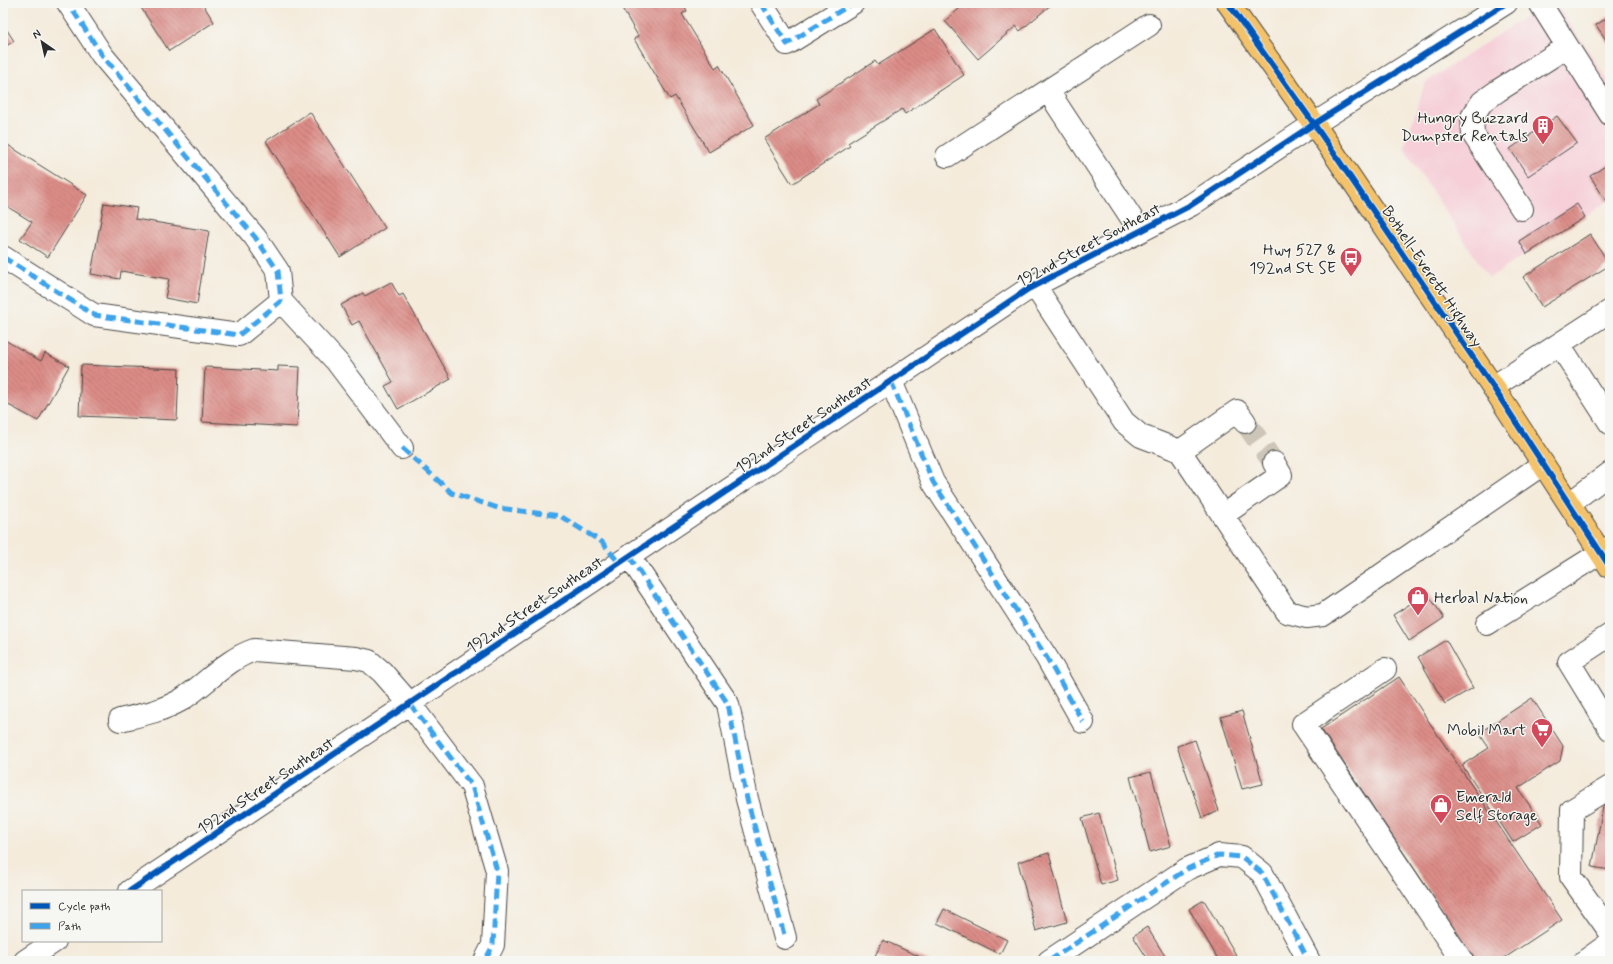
<svg xmlns="http://www.w3.org/2000/svg" width="1613" height="964" font-family="Mynerve,sans-serif">
<defs>
<pattern id="building-back-hatch" width="6" height="6" patternUnits="userSpaceOnUse"><rect width="6" height="6" fill="#dc8c87"/><path d="M-1 5l2 2M0 0l6 6M5-1l2 2" fill="none" stroke="#b3736f"/></pattern>
</defs>
<rect width="100%" height="100%" fill="#f6f6f2"/>
<filter id="ink" filterUnits="userSpaceOnUse"><feTurbulence type="fractalNoise" baseFrequency=".025" numOctaves="2"/><feDisplacementMap in="SourceGraphic" scale="8" xChannelSelector="R" yChannelSelector="G"/><feConvolveMatrix kernelMatrix="1 2 1 2 8 2 1 2 1" color-interpolation-filters="sRGB"/></filter>
<filter id="wash" filterUnits="userSpaceOnUse"><feTurbulence type="fractalNoise" baseFrequency=".012" numOctaves="4" result="noise"/><feDisplacementMap in="SourceGraphic" scale="16" xChannelSelector="R" yChannelSelector="G"/><feGaussianBlur stdDeviation="0.9" result="paint"/><feColorMatrix in="noise" values="0 0 0 0 0 0 0 0 0 0 0 0 0 0 0 0 0 1.4 0 .05"/><feComposite in="paint" operator="in"/></filter>
<g filter="url(#wash)">
<rect width="100%" height="100%" fill="#f4ebdb"/>
<path fill="#f6cfd8" d="M1546,3H1556L1610,83V200L1489,278L1404,148L1425,83Z"/>
<g id="blocks">
<path fill="url(#building-back-hatch)" d="M138,3H202L214,22L169,51Z
M619,3H683L687,11L682,14L715,68L719,65L754,125L709,152L675,96L670,99L634,39L638,36Z
M956,3H1053L1020,31L1016,26L978,59L945,21L960,8Z
M1610,16V46L1596,25Z
M3,24L14,41L3,48Z
M935,29L964,75L905,114L902,109L848,143L850,146L792,184L764,139L819,104L816,99L875,61L878,65Z
M310,112L385,228L340,257L266,141Z
M1557,116L1577,143L1528,176L1510,149Z
M3,142L87,195L48,257L20,239L32,222L3,204Z
M1610,163V200L1607,202L1590,176Z
M104,203L137,208L135,219L209,231L197,304L165,298L169,279L121,271L120,279L91,274Z
M1577,204L1585,217L1527,254L1519,241Z
M1590,234L1610,265L1542,307L1523,277Z
M391,282L399,296L403,294L451,379L398,409L385,386L393,382L359,321L352,325L341,305L363,293L365,296Z
M3,339L41,361L45,353L69,366L38,421L3,402Z
M81,365L179,369L177,420L79,416Z
M278,366L300,367L297,427L202,422L205,367L278,371Z
M1427,593L1444,618L1409,641L1393,615Z
M1446,640L1473,688L1445,704L1418,657Z
M1399,677L1562,920L1500,961H1476L1321,729Z
M1532,698L1563,746L1560,761L1518,788L1542,824L1513,842L1462,765L1489,748L1479,733Z
M1242,711L1263,784L1242,789L1221,717Z
M1195,740L1219,811L1202,818L1177,746Z
M1151,772L1171,846L1150,852L1130,777Z
M1605,796L1610,797V870L1592,867Z
M1099,813L1118,880L1101,885L1082,818Z
M1049,853L1067,922L1036,931L1018,862Z
M1204,900L1239,960L1237,961H1219L1189,909Z
M944,909L1007,940L1000,954L937,923Z
M1147,927L1168,961H1149L1133,936Z
M883,940L929,961H887L875,956Z"/>
</g>
</g>
<g filter="url(#ink)">
<use href="#blocks" fill-opacity="0" stroke="#494845" stroke-width="1"/>
<g fill="none" stroke-linecap="round" stroke-linejoin="round">
<path stroke="#ccc5b8" stroke-width="22" stroke-dasharray="22 11" stroke-linecap="butt" d="M1245,422L1274,463"/>
<g stroke="#494845" stroke-width="24">
<path id="minor" d="M761,3L787,44L853,3
M1540,3L1610,114
M1048,91L1140,231
M947,156L1149,25
M1522,209L1473,134L1472,117L1482,102L1499,90L1567,47
M3,257L94,315L239,335L281,301L278,271L255,237L102,55L68,3
M1035,286L1124,422L1141,436L1180,451L1287,612L1307,617L1323,615L1543,464
M281,301L337,362L402,448
M1559,344L1610,423
M891,381L933,482L1047,658L1083,722
M1493,387L1610,311
M1180,451L1237,411L1245,422
M1570,503L1610,473
M1223,515L1281,475L1274,463
M629,556L728,704L747,799L785,938
M1487,624L1610,547
M1610,635L1569,662L1610,729
M1385,669L1303,724L1462,961
M120,720C141,715 162,711 181,700C207,684 225,660 254,650L356,658L369,661L382,672L410,704L472,786L497,871L493,945L485,961
M1610,787L1572,810L1571,877L1610,932
M130,891L1028,289L1191,205L1314,124L1506,3
M25,961L55,941
M1049,961L1187,869L1219,855L1242,857L1262,873L1309,961
M1585,961L1610,943"/>
</g>
<g stroke="#494845" stroke-width="24">
<path id="major" d="M1228,3L1314,124L1493,387L1610,567"/>
</g>
<use href="#minor" stroke="#fff" stroke-width="22"/>
<use href="#major" stroke="#f3c26a" stroke-width="22"/>
<path stroke="#3ea3eb" stroke-width="5" stroke-dasharray="10 5" stroke-linecap="butt" d="M761,3L787,44L853,3
M3,257L94,315L239,335L281,301L278,271L255,237L102,55L68,3
M891,381L933,482L1047,658L1083,722
M402,448L452,493L498,508L560,516L602,542L619,563
M629,556L728,704L747,799L785,938
M410,704L472,786L497,871L493,945L485,961
M1049,961L1187,869L1219,855L1242,857L1262,873L1309,961"/>
<g stroke="#f6f6f2" stroke-width="8">
<path id="cycleway" d="M1228,3L1314,124L1493,387L1610,567
M130,891L1028,289L1191,205L1314,124L1506,3"/>
</g>
<use href="#cycleway" stroke="#0057b8" stroke-width="6"/>
</g>
</g>
<defs>
<g id="building-pin" transform="scale(1.15)"><path d="M0 17L-7.5 6A9.5 9.5 0 1 1 7.5 6Z" fill="#d1495b" stroke="#f6f6f2"/><path d="M-4-6H4V6H1V3H-1V6H-4ZM-2.5-4.3h1.7v1.8h-1.7ZM.8-4.3h1.7v1.8H.8ZM-2.5-1h1.7V.8h-1.7ZM.8-1h1.7V.8H.8Z" fill="#fff"/></g>
<g id="bus-pin" transform="scale(1.15)"><path d="M0 17L-7.5 6A9.5 9.5 0 1 1 7.5 6Z" fill="#d1495b" stroke="#f6f6f2"/><path d="M-5-6H5V4H4V6H2V4H-2V6H-4V4H-5ZM-3.5-4V0h7V-4ZM-3.5 1.2v1.5H-2V1.2ZM2 1.2v1.5H3.5V1.2Z" fill="#fff"/></g>
<g id="shop-pin" transform="scale(1.15)"><path d="M0 17L-7.5 6A9.5 9.5 0 1 1 7.5 6Z" fill="#d1495b" stroke="#f6f6f2"/><path d="M-5-2.5h2.3a2.7 3.5 0 0 1 5.4 0H5L5.5 6h-11ZM-1.5-2.5h3a1.5 2.3 0 0 0-3 0Z" fill="#fff"/></g>
<g id="supermarket-pin" transform="scale(1.15)"><path d="M0 17L-7.5 6A9.5 9.5 0 1 1 7.5 6Z" fill="#d1495b" stroke="#f6f6f2"/><path d="M-6-5.5h2.5l.6 2H6L4.5 2H-2.5L-4.4-4H-6ZM-1.5 3.2a1.3 1.3 0 1 0 .1 0ZM3 3.2a1.3 1.3 0 1 0 .1 0Z" fill="#fff"/></g>
</defs>
<g fill-rule="evenodd">
<use href="#building-pin" x="1543" y="126"/>
<use href="#bus-pin" x="1351" y="258"/>
<use href="#shop-pin" x="1418" y="597"/>
<use href="#supermarket-pin" x="1542" y="729"/>
<use href="#shop-pin" x="1441" y="805"/>
</g>
<g text-anchor="middle" stroke-width="3" stroke-linejoin="round" paint-order="stroke">
<g font-size="16" fill="#2b2b2b" stroke="#f6f6f2" text-anchor="end">
<text x="1528" y="123">Hungry Buzzard<tspan x="1528" dy="18">Dumpster Rentals</tspan></text>
<text x="1336" y="255">Hwy 527 &amp;<tspan x="1336" dy="18">192nd St SE</tspan></text>
<text x="1434" y="603" text-anchor="start">Herbal Nation</text>
<text x="1526" y="735">Mobil Mart</text>
<text x="1456" y="802" text-anchor="start">Emerald<tspan x="1456" dy="18">Self Storage</tspan></text>
</g>
<g font-size="16" fill="#2b2b2b" stroke="#f6f6f2">
<text transform="translate(1088 244) rotate(-28)" y="6">192nd Street Southeast</text>
<text transform="translate(1433 276) rotate(56)" y="6">Bothell-Everett Highway</text>
<text transform="translate(803 424) rotate(-34)" y="6">192nd Street Southeast</text>
<text transform="translate(534 604) rotate(-34)" y="6">192nd Street Southeast</text>
<text transform="translate(265 785) rotate(-34)" y="6">192nd Street Southeast</text>
</g>
</g>
<rect width="1613" height="964" fill="none" stroke="#f6f6f2" stroke-width="16"/>
<rect x="22" y="890" width="140" height="52" fill="#f6f6f2" stroke="#a5a5a2"/>
<rect x="30" y="903" width="20" height="6" fill="#0057b8" stroke="#a5a5a2"/>
<text x="58" y="910" font-size="12" fill="#2b2b2b">Cycle path</text>
<rect x="30" y="923" width="20" height="6" fill="#3ea3eb" stroke="#a5a5a2"/>
<text x="58" y="930" font-size="12" fill="#2b2b2b">Path</text>
<g transform="translate(42 42) rotate(326)" stroke="#f6f6f2" stroke-width="3" paint-order="stroke">
<path d="M0-3L7 15L0 10L-7 15Z" fill="#2b2b2b"/>
<text y="-6" font-size="11" font-weight="bold" text-anchor="middle" fill="#2b2b2b">N</text>
</g>
</svg>
